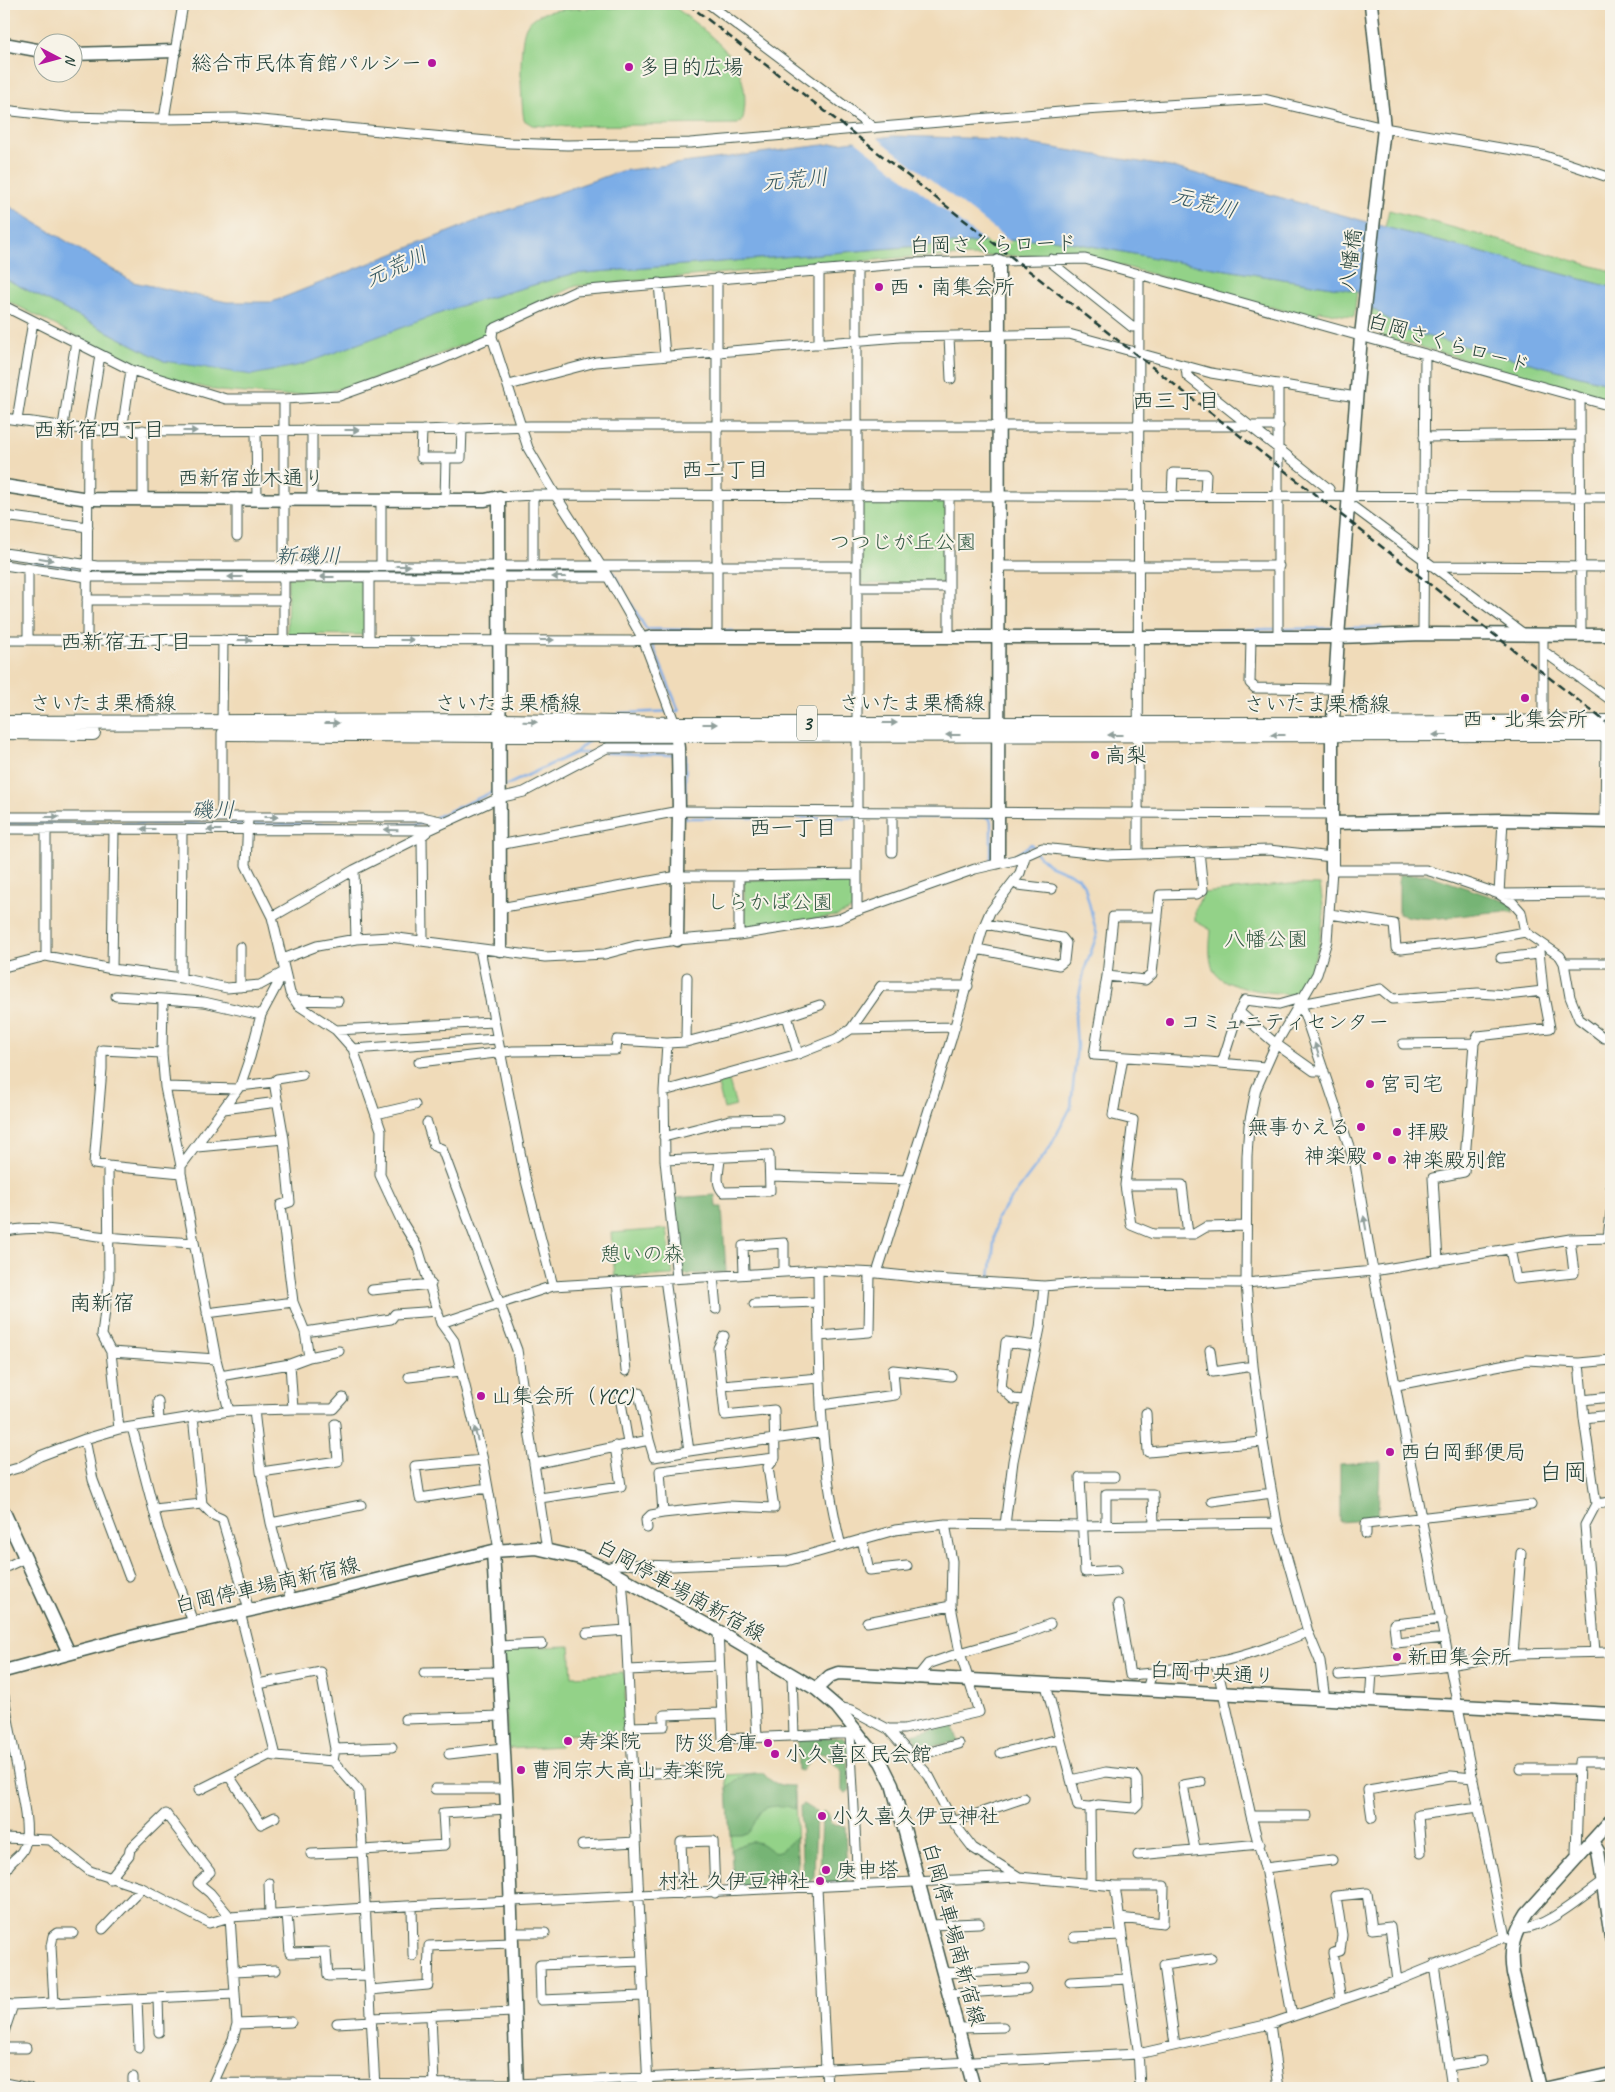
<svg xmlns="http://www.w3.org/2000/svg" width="1615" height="2092" font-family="Caveat,'Klee One',sans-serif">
<rect width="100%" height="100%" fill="#f7f3e8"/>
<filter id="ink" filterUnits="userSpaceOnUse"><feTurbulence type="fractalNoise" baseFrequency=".02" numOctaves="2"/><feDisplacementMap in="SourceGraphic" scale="10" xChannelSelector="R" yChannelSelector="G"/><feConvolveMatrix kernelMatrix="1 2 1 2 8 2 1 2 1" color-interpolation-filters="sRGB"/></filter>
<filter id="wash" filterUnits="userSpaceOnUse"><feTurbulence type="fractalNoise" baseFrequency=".0096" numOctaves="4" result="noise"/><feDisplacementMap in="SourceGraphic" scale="20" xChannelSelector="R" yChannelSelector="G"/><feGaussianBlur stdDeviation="1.12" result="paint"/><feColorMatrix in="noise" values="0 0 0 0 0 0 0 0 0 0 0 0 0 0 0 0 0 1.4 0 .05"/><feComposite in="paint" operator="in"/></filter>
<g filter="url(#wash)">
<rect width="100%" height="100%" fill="#f0dbb9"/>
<path fill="#93d288" stroke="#59885e" d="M676,8C715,39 754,63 743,119L738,124L545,126L532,125L524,120C521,103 518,38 527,25C529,22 535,17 539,15C557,4 650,9 676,8Z
M1389,210L1611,271V287L1385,227Z
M1048,238L1177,262L1357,291L1354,317L1319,311L1315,319L1082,255L911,257L576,286L488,327L486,335L396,372L328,392L284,396L220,391L154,376L4,299V278L164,361L460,306L572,274L906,247Z
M1372,308L1403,330L1611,384V400L1384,337L1371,322Z
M865,500H942L946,503L945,581L942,583L864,584L861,581V503Z
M288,577L366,578L365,635L287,634Z
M852,877L853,909L837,916L745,929L744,880Z
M1291,884L1320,885L1324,913L1319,945L1309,975L1292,995C1273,992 1221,990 1213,969C1208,956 1210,943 1211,930L1195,921V910L1203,893Z
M728,1078L736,1106L724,1109L717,1081Z
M667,1229L673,1275L615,1278L611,1233Z
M570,1646L572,1676L624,1673L627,1732L561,1735L560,1746L508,1749L503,1648Z
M756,1773L757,1794L795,1792L798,1885L734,1888L726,1775Z"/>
<path fill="#76b474" stroke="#4a7854" d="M1426,874L1510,903L1514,912C1476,909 1436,926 1399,914V875Z
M715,1195L716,1207H722L726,1272L679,1275L674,1198Z
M1380,1461L1378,1519L1340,1522V1464Z
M953,1724L958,1741L920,1749L912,1734Z
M842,1737L847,1740L850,1790L846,1793L842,1791V1771L824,1754L816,1753L802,1771L798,1770L797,1739Z
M763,1773C772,1784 780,1786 794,1786L795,1810C790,1806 786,1806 780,1806C755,1806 761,1816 749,1832L741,1835H730L727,1788C738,1777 748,1773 763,1773Z
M803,1804L816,1812L814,1876L809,1884L803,1885L800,1806Z
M824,1811L827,1813L831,1825L845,1826L847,1883L828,1884L820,1876L822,1812Z
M796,1836L798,1885L734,1888L731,1850C737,1847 743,1843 750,1842C772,1839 768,1869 796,1836Z"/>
<path fill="#7cade7" stroke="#4e758e" d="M893,136L1000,139L1176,168L1385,227L1611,287V384L1403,330L1372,308L1357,291L1177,262L1048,238L906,247L572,274L460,306L301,365L252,375L164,361L4,278V203L133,282L227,302H272L476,221L621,171Z"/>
<path fill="#f0dbb9" d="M875,136L1012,243L988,244L853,139Z"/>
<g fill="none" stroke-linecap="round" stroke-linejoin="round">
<path stroke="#7cade7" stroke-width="2.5" d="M27,561L86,569
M504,570L601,571
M606,571H612L646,629L733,631
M1343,628L1381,627
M1280,629L1335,628
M1178,631L1275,629
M614,718L620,713L679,711L651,641
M575,753H589
M605,753L674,755
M682,755H686L685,809
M505,786L575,753L589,740
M685,814V818L989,817L991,822V861H993
M436,817L495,791
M4,823L245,824
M250,824H421L427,822
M1006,858L1016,855L1031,844L1034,849
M990,1277L997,1218L1049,1149L1071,1107L1077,1046L1075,1016L1084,971L1097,935L1085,887L1078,877L1049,865L1037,854"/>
</g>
</g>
<g filter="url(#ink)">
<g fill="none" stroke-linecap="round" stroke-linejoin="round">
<g stroke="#3e5548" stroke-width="11">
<path id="street" d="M709,4L874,128
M4,110L65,117L164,119L239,118L509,143L567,145L690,143L1084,110L1264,99L1384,128L1542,155L1611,178
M164,119L183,4
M1051,259L1052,263L1132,327L1139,326
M857,267V911
M819,270V344
M659,283L665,356
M4,306L131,370L226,399H284L339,396L440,360L492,337
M949,337L951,379
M1186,366L1187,376L1329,489L1331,496
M509,385L596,362L900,337L1069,334L1211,373L1356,397
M1580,398L1581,634
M4,418L88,430L122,431L422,430L530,426H1279
M17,420L33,321
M63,426L76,341
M312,430V498
M422,430L421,458H461L462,428
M122,431L131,370
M256,431L257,498
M1424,437L1580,435
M949,496V637
M1172,496L1173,473L1206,474L1205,496
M499,497L533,495L1611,497
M143,498V430
M381,499V566
M445,500L446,458
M1348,506H1352L1524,634
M4,516L88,527
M237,536V498
M4,553L97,566H856
M4,565L87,577H608
M284,566V399
M998,566H1279
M1432,566L1611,567
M533,567V495
M369,578V640
M857,587H948
M87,600H285
M1423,634L1425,354
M1543,634V722
M717,637V278
M1251,637L1250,683L1255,688L1334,689
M1278,637V384
M4,640L633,641L643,639
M28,640V568
M87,640L88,430L100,355
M284,640V577
M1543,651L1611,700
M222,723L223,640
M675,724L643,639L608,577L556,496L528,448L492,337L493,329L576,291L911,263L1085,259L1611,406
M222,733V817
M4,817H422L445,822
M248,817L246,865L272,917L290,993L298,1005L336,1030L353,1049L381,1130L380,1175L402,1222L418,1248L441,1323L553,1286L818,1270L877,1273L934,1279L1044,1286L1091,1282L1246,1283L1373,1271L1570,1239L1611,1238
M1605,822L1606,734
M4,829L429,830
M422,836L423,941
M499,845L679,811L1333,814
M892,852V812
M1138,853L1139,274
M354,870L356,939
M1013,882L1018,885L1052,889
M1499,894L1611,893
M1499,894L1503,820
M499,908L678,876H739
M1330,914L1394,924L1396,948L1401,949L1476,941L1525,932L1560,956L1564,963L1570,997L1579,1019L1604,1038L1611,1036
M272,917L354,870L422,836L429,830L499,798L524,792L607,748H678
M1158,917H1113L1107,976L1094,1055L1209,1062L1265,1067
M739,935V876L857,874
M240,947V987
M480,949L525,1177L553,1286
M977,949L1059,965L1064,961L1066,943L1062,938L985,924
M46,956V829
M1501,958L1539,954
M283,959L317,946L356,939L390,937L545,957L605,954L635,946L677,940L739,935L839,919L857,911L975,869L1015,860L1042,848L1108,855L1269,850L1332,857
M1564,963H1611
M4,967L46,956L112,969L181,978L227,988L260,985L284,972
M112,969L114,829
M284,972L261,1015L250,1057L240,1086L181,1166V1173L216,1359L229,1411L254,1410L261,1472L271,1523L291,1601
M1107,976L1145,980L1152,974L1160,895L1197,894L1203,890L1199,851
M181,978L182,830
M116,996L163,999
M295,1000L338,1001
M1301,1004L1355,1164L1373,1271L1456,1697L1505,1937L1508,1939
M1301,1004L1381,989L1393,999L1478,993L1507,995L1543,991
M1239,1012L1276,1044L1314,1071H1324
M787,1016L798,1054
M851,1029L881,986H968
M336,1030L494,1022
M686,1042L787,1016L820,1005
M1403,1044L1474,1043
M353,1049L497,1039
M1123,1057L1113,1115L1133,1120L1125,1185L1131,1225L1153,1234H1194L1206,1227L1246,1226
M419,1062L513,1051L616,1050L617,1040L667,1043
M1222,1063L1237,1016L1245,1000L1279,1004L1304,997
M274,1082L277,1079L302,1075
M240,1086L274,1082L284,1139L290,1202L281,1205L293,1302L305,1332L309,1357L290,1364L293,1409L254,1410
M165,1087L238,1089
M664,1091L798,1054L836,1039L851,1029L955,1027
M224,1109L278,1102
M376,1114L415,1105
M427,1123L434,1146L442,1149L517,1350L547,1550
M664,1137L730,1120L778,1119
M197,1147L284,1139
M665,1160L769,1155L770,1191L723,1192C714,1182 720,1169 720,1157
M108,1166L94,1164L102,1069V1050L162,1053
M181,1166L165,1087L162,1053L163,999L204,1002L261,1015
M770,1176L907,1180
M1611,1177V1186
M1125,1185H1182L1188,1234
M4,1232C37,1223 74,1234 108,1237C136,1240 164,1241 193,1243
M1608,1238L1611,1212
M1510,1249L1516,1279L1574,1273L1570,1239
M1438,1261L1433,1178L1464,1172L1474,1043L1478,1036L1550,1028L1543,991L1539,951
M818,1270C819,1362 818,1456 841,1546
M744,1273L743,1246L784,1243V1272
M877,1273L951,1040L982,931L990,912L1020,873L1025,857
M713,1276L716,1309
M677,1278L665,1160L664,1091L667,1043L686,1042L687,977
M665,1279L689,1451L823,1432
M617,1282L626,1371
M372,1290L431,1284
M754,1304L818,1302
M207,1313L293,1302
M441,1323L454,1341L483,1460L499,1550
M305,1332L391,1319L395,1314L438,1311
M819,1336L869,1332L870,1273
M1210,1350L1213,1372L1253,1366
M111,1352L102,1335L109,1277L108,1166L181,1173
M309,1357L339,1351
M1579,1363L1584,1418L1596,1504L1585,1525L1595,1652
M220,1376L290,1364
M409,1377L461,1371
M1397,1385L1527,1360L1579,1363L1611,1360
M722,1386L718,1348L724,1336
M1025,1400L1013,1399L1001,1388L1006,1342L1036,1346
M1582,1400L1611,1397
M158,1401L159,1422
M821,1405L895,1395L893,1370L951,1376
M293,1409H333L343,1398
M1146,1413L1148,1452L1263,1442
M193,1416L202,1504L213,1515L222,1519L249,1610
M1584,1418L1611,1415
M132,1427L159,1530L193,1622
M119,1429L111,1352L216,1359
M85,1439L93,1480L129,1576
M628,1443L620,1397L639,1393L649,1440
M775,1458L660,1471L663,1513L728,1506L774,1508L768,1467L775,1458L774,1410L725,1415L722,1386L820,1378
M483,1460L415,1466L420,1498L487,1488
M534,1464L649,1440L654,1457L689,1451
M4,1472L18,1468L40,1456L85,1439L119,1429L229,1411
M261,1472L338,1461L335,1424
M1114,1477H1080L1085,1572L1117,1570
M540,1498L621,1486L615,1446
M1212,1501L1272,1493
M1596,1504L1611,1502
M154,1509L202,1504
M271,1523L361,1505
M1005,1525L1013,1461L1040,1328L1044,1286
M1106,1525V1494H1153L1154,1525
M647,1528L646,1520L651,1515L663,1513
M1366,1534V1524L1531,1505
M862,1539L869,1570L907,1566
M4,1568L25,1558
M606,1569L617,1564L672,1566L787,1561L895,1530L945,1524L1083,1526L1277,1523
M622,1579L626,1630L648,2088
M1118,1604L1130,1675L1152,1673
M240,1612L276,1756L333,1761L359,1791L375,2088
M1442,1619L1394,1624L1396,1643L1445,1638
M867,1622L951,1606
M718,1631L723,1739L858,1733
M587,1633L626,1630
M498,1646L542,1644
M752,1651L757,1737
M1513,1655L1521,1553
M1216,1662L1251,1816L1265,1868L1292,2015
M628,1670L719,1666
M424,1673L500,1672
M792,1675L794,1736
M1339,1675L1435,1667L1518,1654L1611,1652
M916,1679L928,1664L960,1653L1017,1637L1050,1624
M258,1684L321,1672L335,1749L333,1761
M1046,1685L1078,1806L1090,1807L1091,1883
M1147,1689L1152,1673C1174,1667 1195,1666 1217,1662C1248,1656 1278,1644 1308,1632
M4,1696C9,1726 15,1755 20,1785C23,1802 28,1821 26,1839C24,1860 7,1857 4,1877
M1325,1700L1320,1661L1308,1632L1277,1523L1263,1442L1253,1366L1246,1283L1247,1156L1249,1125L1256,1089L1276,1044L1317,974L1327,941L1332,870H1426L1455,879L1499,894L1513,903L1521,912L1525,932
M1370,1702L1372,1672
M837,1707L852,1710L888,1729L929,1776L953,1822L973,1848L1019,1877
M405,1719L502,1716
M630,1727L664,1726V1715L721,1713
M888,1729H904L979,1712L960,1653L951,1606L952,1561L945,1524
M850,1733L858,1885
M335,1749L392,1747
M1001,1753L1059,1739
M449,1754L503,1748
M912,1757L959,1744
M1520,1769H1579
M632,1774L705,1771
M229,1776L261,1824L275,1817
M1071,1780L1106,1772L1134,1775L1137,1780L1138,1804L1134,1808L1098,1805L1090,1807
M435,1789H505
M199,1790L269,1755L276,1756
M1251,1816H1307
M1372,1818L1368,1790L1451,1776L1473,1778
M953,1822L1024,1798
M4,1838L50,1840L90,1871L142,1888L209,1923L230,1917L365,1908L1019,1877L1115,1886H1164L1163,1923L1120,1918
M582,1845L636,1842
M1195,1849L1183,1785L1201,1782
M363,1850L445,1845L443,1813L507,1809
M1421,1853L1418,1815L1479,1807
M311,1854L363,1852
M1138,1855L1260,1844
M1578,1855L1576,1853L1579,1762H1611
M1265,1868L1332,1860
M110,1879L129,1855L130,1849L166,1814L210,1872L198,1883L210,1893L230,1917L237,2024L233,2039L211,2088
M269,1883L270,1915
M1115,1886L1138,2049L1140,2088
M817,1888L827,2088
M683,1894L681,1842L713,1841L715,1893
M412,1907L413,1956
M287,1914L290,1953L326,1952L328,1976L369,1975
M931,1925L979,1923
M103,1929L142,1888
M1517,1929C1545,1931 1588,1891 1611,1876
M511,1933H545
M1074,1937L1122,1935
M641,1961L540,1965L541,2000L643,1996
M1434,1965L1452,2088
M233,1972L276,1970
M944,1973L1024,1969
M1070,1982L1128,1979
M370,1990L428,1985L429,1946L511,1943
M949,1994L1026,1989
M158,1998L159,2032
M137,1999L139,2048
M1341,2000L1333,1953L1340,1951L1342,1935L1336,1896L1367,1893L1372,1929L1390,1927L1397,1981
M54,2003L51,1946L53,1936L57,1933H73
M4,2004L13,2005L234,1994
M431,2016L434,2084
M372,2018L514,2012
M337,2023L372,2021
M237,2024L291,2022
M1270,2024L1279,2088
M959,2028L1003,2027
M4,2032L13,2005
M1175,2045L1164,1965L1211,1958
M4,2048H26
M1449,2066L1482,2061
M4,2083L29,2088
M214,2083L517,2084L1138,2054L1270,2024L1397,1981L1505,1937
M133,2088V2077"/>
</g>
<g stroke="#3e5548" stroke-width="15">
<path id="secondary" d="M4,44L42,51
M72,54L175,51
M4,486L88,499L485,500L499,497L500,950
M643,639L652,637H1338L1423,634L1611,635
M675,725L678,748L679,811L677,940
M1333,823L1503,820L1611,822
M998,862L999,261
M1332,870V736L1338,637L1361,336L1384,128L1371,4
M4,1512L69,1653
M493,1551L508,1826L517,2088
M4,1671L139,1635L291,1601L493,1551L536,1548L580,1558L606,1569L718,1631L816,1689L837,1707L881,1762L892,1784L974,2088
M816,1689L830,1676L838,1673L1611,1714
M1592,1841L1598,1851L1611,1938
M1540,2088L1513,1973C1509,1948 1514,1934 1527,1913L1611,1820
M1548,2088L1611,2074"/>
</g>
<g stroke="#3e5548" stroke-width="16">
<path id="primary" d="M4,723L499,721L675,724H1333L1611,722
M4,732L93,733
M227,733L499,735L1611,734"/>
</g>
<use href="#street" stroke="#fff" stroke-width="9"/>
<use href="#secondary" stroke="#fff" stroke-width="12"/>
<use href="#primary" stroke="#fff" stroke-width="14"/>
<path stroke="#1f3d34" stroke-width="2.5" stroke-dasharray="8 4" stroke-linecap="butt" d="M688,4L1611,726"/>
</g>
<defs><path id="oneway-solid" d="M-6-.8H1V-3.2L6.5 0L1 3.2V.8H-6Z" transform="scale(1.25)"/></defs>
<g fill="#8f9e9a">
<use href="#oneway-solid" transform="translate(352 430)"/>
<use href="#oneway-solid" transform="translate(190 431)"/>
<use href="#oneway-solid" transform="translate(46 559) rotate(9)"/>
<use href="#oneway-solid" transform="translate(403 566)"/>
<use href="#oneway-solid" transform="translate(235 577) rotate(-180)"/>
<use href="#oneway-solid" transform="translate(327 577) rotate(-180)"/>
<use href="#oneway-solid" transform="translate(559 577) rotate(-180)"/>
<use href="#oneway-solid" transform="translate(245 640)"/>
<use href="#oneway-solid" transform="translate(407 640)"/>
<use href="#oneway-solid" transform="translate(547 640)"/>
<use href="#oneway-solid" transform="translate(530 722) rotate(1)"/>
<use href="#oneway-solid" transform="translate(332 723)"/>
<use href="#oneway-solid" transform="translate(890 723)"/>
<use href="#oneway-solid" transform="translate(710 724)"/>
<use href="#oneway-solid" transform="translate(953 735) rotate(180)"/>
<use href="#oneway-solid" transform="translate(1115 735) rotate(180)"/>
<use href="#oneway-solid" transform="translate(1278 735) rotate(-180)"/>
<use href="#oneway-solid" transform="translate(1440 735) rotate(180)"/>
<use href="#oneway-solid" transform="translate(52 817)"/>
<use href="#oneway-solid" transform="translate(271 817)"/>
<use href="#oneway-solid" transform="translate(148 829) rotate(-180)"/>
<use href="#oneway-solid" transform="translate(214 830) rotate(-180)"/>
<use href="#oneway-solid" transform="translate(391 830) rotate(-179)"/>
<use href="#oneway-solid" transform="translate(1317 1050) rotate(-109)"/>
<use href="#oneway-solid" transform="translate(1365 1223) rotate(-100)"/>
<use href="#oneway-solid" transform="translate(476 1434) rotate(-104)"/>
</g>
</g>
<g fill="#b5179e" stroke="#f7f3e8" stroke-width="2">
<circle cx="432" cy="63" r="5"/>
<circle cx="629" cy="67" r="5"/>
<circle cx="879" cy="287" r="5"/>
<circle cx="1525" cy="698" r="5"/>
<circle cx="1095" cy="755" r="5"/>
<circle cx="1170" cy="1022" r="5"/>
<circle cx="1370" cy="1084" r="5"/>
<circle cx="1361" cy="1127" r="5"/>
<circle cx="1397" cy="1132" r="5"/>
<circle cx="1377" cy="1156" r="5"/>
<circle cx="1392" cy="1160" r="5"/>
<circle cx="481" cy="1396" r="5"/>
<circle cx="1390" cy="1452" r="5"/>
<circle cx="1397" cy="1657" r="5"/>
<circle cx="568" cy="1741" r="5"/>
<circle cx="768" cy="1743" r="5"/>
<circle cx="775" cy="1754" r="5"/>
<circle cx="521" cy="1770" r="5"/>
<circle cx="822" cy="1816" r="5"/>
<circle cx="826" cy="1870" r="5"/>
<circle cx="820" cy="1881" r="5"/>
</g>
<g text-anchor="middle" stroke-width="4" stroke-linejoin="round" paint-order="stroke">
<rect fill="#f7f3e8" stroke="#60746a" stroke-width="1" x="797" y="705.5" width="20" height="35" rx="4"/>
<g font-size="20" font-weight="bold" fill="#1f3d34">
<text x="807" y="730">3</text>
</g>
<g font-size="21" fill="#1f3d34" stroke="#f7f3e8" text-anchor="start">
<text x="422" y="70" text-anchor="end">総合市民体育館パルシー</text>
<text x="639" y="74">多目的広場</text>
<text x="889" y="294">西・南集会所</text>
<text x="1525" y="726" text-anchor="middle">西・北集会所</text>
<text x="1105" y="762">高梨</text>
<text x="1180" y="1029">コミュニティセンター</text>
<text x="1380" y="1091">宮司宅</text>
<text x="1351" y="1134" text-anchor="end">無事かえる</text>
<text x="1407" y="1139">拝殿</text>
<text x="1367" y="1163" text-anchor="end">神楽殿</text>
<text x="1402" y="1167">神楽殿別館</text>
<text x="491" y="1403">山集会所（YCC)</text>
<text x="1400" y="1459">西白岡郵便局</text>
<text x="1407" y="1664">新田集会所</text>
<text x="578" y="1748">寿楽院</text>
<text x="758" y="1750" text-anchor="end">防災倉庫</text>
<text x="785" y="1761">小久喜区民会館</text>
<text x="531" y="1777">曹洞宗大高山 寿楽院</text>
<text x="832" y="1823">小久喜久伊豆神社</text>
<text x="836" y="1877">庚申塔</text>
<text x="810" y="1888" text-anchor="end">村社 久伊豆神社</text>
</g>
<g font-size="21" fill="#1f3d34" stroke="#f7f3e8">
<text transform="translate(993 244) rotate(-1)" y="7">白岡さくらロード</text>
<text transform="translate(1350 260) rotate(-83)" y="7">八幡橋</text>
<text transform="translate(1449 343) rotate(16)" y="7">白岡さくらロード</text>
<text x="251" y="485">西新宿並木通り</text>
<text x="103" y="710">さいたま栗橋線</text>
<text x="508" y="710">さいたま栗橋線</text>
<text x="912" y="710">さいたま栗橋線</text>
<text x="1317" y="711">さいたま栗橋線</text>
<text transform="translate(267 1585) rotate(-13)" y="7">白岡停車場南新宿線</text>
<text transform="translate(681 1590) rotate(29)" y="7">白岡停車場南新宿線</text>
<text transform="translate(1212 1673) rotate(3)" y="7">白岡中央通り</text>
<text transform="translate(954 1934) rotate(75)" y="7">白岡停車場南新宿線</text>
</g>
<g font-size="21" fill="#365b45" stroke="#f7f3e8">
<text x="903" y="549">つつじが丘公園</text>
<text x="770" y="909">しらかば公園</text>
<text x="1266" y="946">八幡公園</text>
<text x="642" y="1261">憩いの森</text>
</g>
<g font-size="22" font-style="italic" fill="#365961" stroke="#f7f3e8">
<text transform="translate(795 179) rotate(-5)" y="8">元荒川</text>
<text transform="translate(1205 202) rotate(15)" y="8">元荒川</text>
<text transform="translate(396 266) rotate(-24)" y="8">元荒川</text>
<text x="308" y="563">新磯川</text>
<text x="213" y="817">磯川</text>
</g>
<g font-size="22" fill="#1f3d34" stroke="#f7f3e8">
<text x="1176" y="408">西三丁目</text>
<text x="99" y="437">西新宿四丁目</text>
<text x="725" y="477">西二丁目</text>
<text x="126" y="649">西新宿五丁目</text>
<text x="793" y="835">西一丁目</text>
<text x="102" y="1310">南新宿</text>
</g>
<g font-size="24" fill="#1f3d34" stroke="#f7f3e8">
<text x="1563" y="1480">白岡</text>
</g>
</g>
<rect width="1615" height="2092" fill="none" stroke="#f7f3e8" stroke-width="20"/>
<g transform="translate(58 58) rotate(96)"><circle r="24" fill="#f7f3e8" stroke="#a1aaa0"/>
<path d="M0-4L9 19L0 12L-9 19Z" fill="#b5179e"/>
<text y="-8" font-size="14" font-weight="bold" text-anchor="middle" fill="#1f3d34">N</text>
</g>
</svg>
